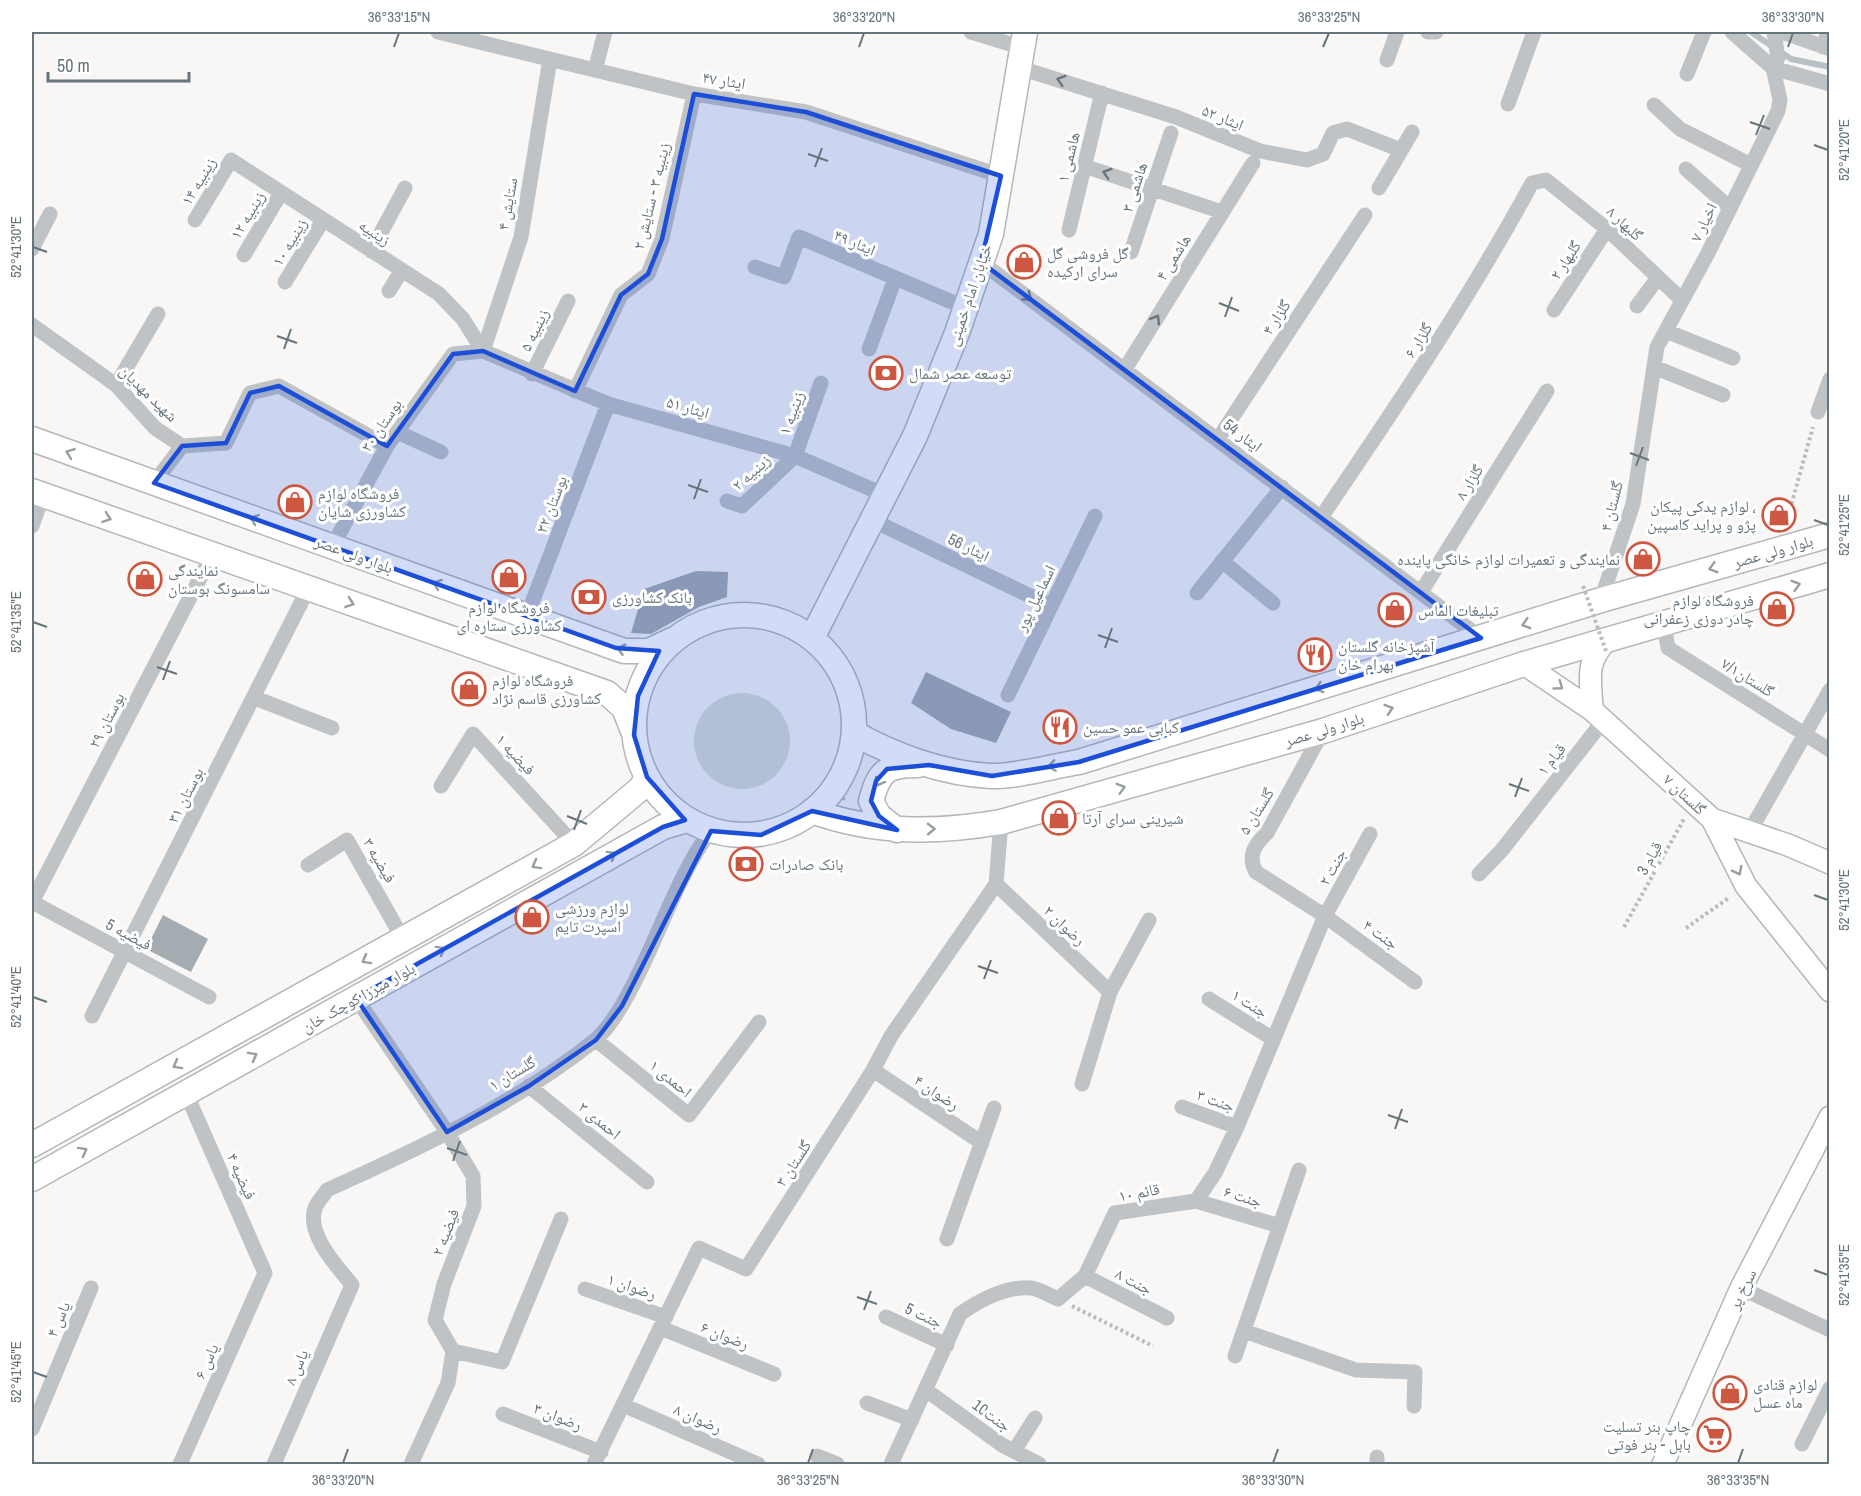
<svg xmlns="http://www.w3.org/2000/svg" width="1861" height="1496" font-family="'Archivo Narrow','Noto Naskh Arabic',sans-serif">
<rect width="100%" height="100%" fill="#f8f7f5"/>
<path fill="#d8dcd5" d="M694 741a48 48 0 1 1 96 0a48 48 0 1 1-96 0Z"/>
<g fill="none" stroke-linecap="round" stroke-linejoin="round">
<path stroke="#b7c1c5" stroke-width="6" d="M1751,32L1791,59L1830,67"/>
</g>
<path fill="#a5acb1" d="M696,571L728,572L727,597L699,607L651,634L631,633L644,589Z
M926,672L1011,712L996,743L951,729L911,703Z
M163,915L208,939L191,972L146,949Z"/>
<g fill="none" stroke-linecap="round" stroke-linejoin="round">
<g stroke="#b2b7ba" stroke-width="24">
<path id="secondary" d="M1524,664L1592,710L1712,819L1788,845L1830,863
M1592,710C1591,678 1584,663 1608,639
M1712,819L1746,886L1830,991
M1663,1464L1741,1288L1830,1117"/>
</g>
<g stroke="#b3b7ba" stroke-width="27">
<path id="primary" d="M32,439L624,651H649L672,640
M32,491L607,693L624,708L633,731
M634 725a110 110 0 1 1 220 0a110 110 0 1 1-220 0Z
M812,638L915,436L957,333L991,234L1025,32
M854,733C894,756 945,774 991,776C1015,777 1054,766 1079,762L1601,600L1830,535
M812,811C875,834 937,833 1001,822L1323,731L1524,664L1830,575
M897,830L879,816L871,801C879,771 886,765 918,765
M32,1145L574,844L641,788L647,777
M32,1179L663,827L687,820"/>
</g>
<path stroke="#b9bcbe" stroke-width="4" stroke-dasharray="3 3" stroke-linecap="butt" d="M1785,527L1813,427
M843,800L856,755
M1624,927L1685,817
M1686,928L1730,897
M1072,1306L1153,1346"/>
<path stroke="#bfc3c6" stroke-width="15" d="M438,32L694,94L806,112L1001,176
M971,32L1023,48
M1428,32H1436
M1732,32L1773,68L1830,84
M1782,32L1830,49
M1823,47L1828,32
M1387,60L1397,32
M1020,68L1176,117L1260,151L1307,160L1323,154L1333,133L1347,129L1401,150
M1773,68L1778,58L1774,32
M595,70L605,32
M1687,74L1704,32
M1508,104L1534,32
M1654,105L1680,129L1751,165
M1084,166L1222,212
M1686,169L1730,208
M1379,188L1412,132
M195,220L231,160L439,294L463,319L483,351
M1069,230L1102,93
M32,249L50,214
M371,251L405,188
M1131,252L1171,133
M244,255L281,193
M981,262L1481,638
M755,267L784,277L799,237L966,308
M285,282L323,220
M389,291L402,270
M1637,306L1657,279
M1554,310L1607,229
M32,325L116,385L155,428L182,446L226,443L250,393L279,386L387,446
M1666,331L1733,358
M869,349L895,279
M483,351L521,237L550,59
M1654,367L1723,395
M1125,369L1253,163
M532,374L568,301
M116,385L158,314
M575,391L621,295L648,274L662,239L694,94
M1818,412L1830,379
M397,432L441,452
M1218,439L1365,215
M154,483L182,446
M727,501L742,506L795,456L821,383
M1322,516C1396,407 1469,299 1532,183L1546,180L1607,229L1682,300
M872,520L1051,606
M32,526L43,495
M332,547L387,446L453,354L483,351L608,404L795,456L885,495
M1222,561L1273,603
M1421,592L1547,391
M1197,593L1282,487
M1601,600L1633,504L1657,347L1708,253L1778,111L1780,100L1773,68
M527,616L608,404
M1664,624L1668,648L1830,750
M1008,695L1095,516
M255,698L332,728
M1323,731L1267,833C1255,844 1247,856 1256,872L1325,916L1415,982
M441,786L473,734L574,844
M1750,831L1830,690
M308,865L347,840L403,939
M1479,874L1502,850L1604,720
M996,884L1110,992
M32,902L212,555
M32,902L209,997
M356,998L447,1132L473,1176L474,1206L444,1284L435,1320L453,1351L448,1383L411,1464
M1209,999L1273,1039
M92,1016L308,589
M596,1040L689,1115L759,1022
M873,1070L982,1143
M1082,1084L1110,992L1149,920
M529,1086L647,1182
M1182,1107L1237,1127
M1196,1201L1280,1226
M947,1239L994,1108
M1085,1276L1167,1318
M1741,1288L1830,1330
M585,1289L666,1317
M886,1317L947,1345
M661,1328L774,1374
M1244,1331L1356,1370L1415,1372L1414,1406
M453,1351L502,1362L561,1219
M1235,1356L1299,1170
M926,1390L1002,1445L1039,1464
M867,1403L912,1420
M623,1405L758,1464
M503,1414L601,1452
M32,1429L91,1288
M1802,1444L1830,1388
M1014,1451L1035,1418
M817,1456L837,1464
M1377,1457V1464
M180,1464L265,1273L186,1093
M274,1464L352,1285C337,1266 304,1232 316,1206C319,1200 324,1195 327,1190C418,1149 515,1104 594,1041C604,1033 615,1017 622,1005C655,950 673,882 711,830
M594,1464L699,1248L746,1269L873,1070L891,1036L996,884L1001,822
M891,1464L960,1314C980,1300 1006,1286 1031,1288C1040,1289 1050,1296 1058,1299L1085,1276L1115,1213L1196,1201L1215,1173L1237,1127L1325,916L1370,834"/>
<use href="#secondary" stroke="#fff" stroke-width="21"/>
<use href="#primary" stroke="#fff" stroke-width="24"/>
<path stroke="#b9bcbe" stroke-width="4" stroke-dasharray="3 3" stroke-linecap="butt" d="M1583,586L1607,654"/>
</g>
<defs><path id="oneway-chevron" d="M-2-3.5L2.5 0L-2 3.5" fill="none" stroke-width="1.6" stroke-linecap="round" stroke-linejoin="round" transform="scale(1.5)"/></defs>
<g stroke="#66747c">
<use href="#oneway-chevron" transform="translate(1061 80) rotate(-163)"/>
<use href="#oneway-chevron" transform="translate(1107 173) rotate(-162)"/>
<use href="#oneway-chevron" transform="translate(1028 297) rotate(37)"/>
<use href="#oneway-chevron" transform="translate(1156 319) rotate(-58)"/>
</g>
<g stroke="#949ea3">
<use href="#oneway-chevron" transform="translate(70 453) rotate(-160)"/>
<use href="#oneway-chevron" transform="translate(107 518) rotate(19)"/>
<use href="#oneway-chevron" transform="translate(254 519) rotate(-160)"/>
<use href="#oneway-chevron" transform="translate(1713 568) rotate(164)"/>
<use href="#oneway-chevron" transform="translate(437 584) rotate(-160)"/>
<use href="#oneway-chevron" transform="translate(1796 585) rotate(-16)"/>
<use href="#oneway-chevron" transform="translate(350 603) rotate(19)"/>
<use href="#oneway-chevron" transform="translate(1526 624) rotate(163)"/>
<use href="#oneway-chevron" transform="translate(621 649) rotate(-165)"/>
<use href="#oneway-chevron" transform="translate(1559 686) rotate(36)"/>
<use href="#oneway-chevron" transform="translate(1319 688) rotate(163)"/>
<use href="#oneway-chevron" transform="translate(1389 709) rotate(-18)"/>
<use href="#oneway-chevron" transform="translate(1052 766) rotate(171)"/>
<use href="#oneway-chevron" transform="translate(879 782) rotate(119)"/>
<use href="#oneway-chevron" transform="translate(1121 788) rotate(-16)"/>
<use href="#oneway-chevron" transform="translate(931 829) rotate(-1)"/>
<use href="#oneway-chevron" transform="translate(612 855) rotate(-29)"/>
<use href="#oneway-chevron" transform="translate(536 865) rotate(151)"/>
<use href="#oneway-chevron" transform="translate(1738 871) rotate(63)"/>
<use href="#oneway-chevron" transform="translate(441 950) rotate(-29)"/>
<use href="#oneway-chevron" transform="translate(366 960) rotate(151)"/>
<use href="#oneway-chevron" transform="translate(253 1056) rotate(-29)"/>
<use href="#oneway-chevron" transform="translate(177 1065) rotate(151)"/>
<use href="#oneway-chevron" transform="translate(83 1151) rotate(-29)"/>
</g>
<path fill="#1d4ed8" fill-opacity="0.2" stroke="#1d4ed8" stroke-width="4.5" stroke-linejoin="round" d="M694,94L806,112L1001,176L981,262L1481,638L1079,762L992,776L929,765L887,769L876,781L871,801L879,816L897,830L812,811L761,835L711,831L622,1006L596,1040L529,1086L447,1132L356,998L663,827L685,820L647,777L634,735L638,696L659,651L616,648L154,483L182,446L226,443L250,393L279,386L387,446L453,354L483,351L575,391L621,295L648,274L662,239Z"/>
<path fill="none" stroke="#66747c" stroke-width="2" d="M394,47L399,33M859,47L864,33M1323,47L1329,33M1788,47L1793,33M1750,122L1770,129M1756,135L1764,115M1814,145L1828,150M808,154L828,161M815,167L822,148M33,247L47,252M1219,303L1239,311M1225,317L1232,297M277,336L297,343M284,349L291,329M1630,453L1649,460M1636,466L1643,447M688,485L708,492M694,499L701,479M1814,520L1828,525M33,622L47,627M1098,635L1118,642M1105,648L1112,628M157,667L177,674M163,680L170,661M1509,784L1529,791M1515,797L1522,778M567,816L587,824M574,830L581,810M1814,895L1828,900M978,966L998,973M984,979L991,960M33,997L47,1002M1388,1115L1408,1122M1395,1129L1402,1109M447,1148L467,1155M453,1161L460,1141M1814,1270L1828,1275M857,1297L877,1304M864,1310L871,1291M33,1372L47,1377M343,1463L348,1449M808,1463L813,1449M1273,1463L1278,1449M1738,1463L1743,1449"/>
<defs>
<g id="shop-ring" transform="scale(1.725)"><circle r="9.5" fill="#fff" stroke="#cd5740" stroke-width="1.5"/><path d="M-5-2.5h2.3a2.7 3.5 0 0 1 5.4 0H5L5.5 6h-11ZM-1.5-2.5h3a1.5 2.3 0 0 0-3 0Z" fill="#cd5740"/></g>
<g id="bank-ring" transform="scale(1.725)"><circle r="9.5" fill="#fff" stroke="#cd5740" stroke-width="1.5"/><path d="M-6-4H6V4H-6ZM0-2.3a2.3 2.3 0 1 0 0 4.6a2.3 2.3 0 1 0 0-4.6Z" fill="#cd5740"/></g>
<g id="restaurant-ring" transform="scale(1.725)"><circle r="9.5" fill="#fff" stroke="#cd5740" stroke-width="1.5"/><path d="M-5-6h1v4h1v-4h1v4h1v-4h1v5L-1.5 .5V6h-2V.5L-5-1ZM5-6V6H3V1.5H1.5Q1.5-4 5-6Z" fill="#cd5740"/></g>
<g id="supermarket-ring" transform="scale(1.725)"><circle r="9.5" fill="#fff" stroke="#cd5740" stroke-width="1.5"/><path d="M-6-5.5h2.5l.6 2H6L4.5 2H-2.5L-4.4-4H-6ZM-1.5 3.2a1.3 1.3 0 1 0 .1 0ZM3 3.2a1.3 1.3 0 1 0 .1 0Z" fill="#cd5740"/></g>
</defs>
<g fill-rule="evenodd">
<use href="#shop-ring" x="1024" y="262"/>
<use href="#bank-ring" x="886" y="373"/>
<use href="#shop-ring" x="295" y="502"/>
<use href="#shop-ring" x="1779" y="515"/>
<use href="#shop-ring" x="1643" y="559"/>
<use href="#shop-ring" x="509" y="577"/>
<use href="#shop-ring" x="145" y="579"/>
<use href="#bank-ring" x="589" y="597"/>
<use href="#shop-ring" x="1777" y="609"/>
<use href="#shop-ring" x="1395" y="610"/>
<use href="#restaurant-ring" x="1315" y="655"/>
<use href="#shop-ring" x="469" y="689"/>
<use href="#restaurant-ring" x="1060" y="727"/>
<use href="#shop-ring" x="1059" y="818"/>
<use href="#bank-ring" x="746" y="864"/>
<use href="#shop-ring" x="532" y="917"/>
<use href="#shop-ring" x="1730" y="1393"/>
<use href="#supermarket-ring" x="1714" y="1435"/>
</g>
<g text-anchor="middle" stroke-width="6" stroke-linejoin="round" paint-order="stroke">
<g font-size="16" fill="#66747c" stroke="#fff">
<text transform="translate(724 80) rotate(9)" y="6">ایثار ۴۷</text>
<text transform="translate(1223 117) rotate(22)" y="6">ایثار ۵۲</text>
<text transform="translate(1068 157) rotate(-76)" y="6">هاشمی ۱</text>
<text transform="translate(198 181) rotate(-59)" y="6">زینبیه ۱۴</text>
<text transform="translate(1134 187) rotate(-72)" y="6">هاشمی ۳</text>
<text transform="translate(651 196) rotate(-76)" y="6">زینبیه ۳ - ستایش ۲</text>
<text transform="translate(507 204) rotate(-80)" y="6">ستایش ۴</text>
<text transform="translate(247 215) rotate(-59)" y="6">زینبیه ۱۲</text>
<text transform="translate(1703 222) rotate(-64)" y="6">اخیار ۷</text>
<text transform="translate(1625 223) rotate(43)" y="6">گلبهار ۸</text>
<text transform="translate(375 232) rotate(33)" y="6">زینبیه</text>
<text transform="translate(289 242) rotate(-59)" y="6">زینبیه ۱۰</text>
<text transform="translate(855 242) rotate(23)" y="6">ایثار ۴۹</text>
<text transform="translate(1173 257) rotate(-58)" y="6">هاشمی ۴</text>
<text transform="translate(1565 260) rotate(-57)" y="6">گلبهار ۲</text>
<text transform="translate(969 295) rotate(-71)" y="6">خیابان امام خمینی</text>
<text transform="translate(1276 317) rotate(-57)" y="6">گلزار ۴</text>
<text transform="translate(534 330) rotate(-64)" y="6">زینبیه ۵</text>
<text transform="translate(1418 340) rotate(-58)" y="6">گلزار ۶</text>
<text transform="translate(149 393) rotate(44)" y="6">شهید مهدیان</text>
<text transform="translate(688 407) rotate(16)" y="6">ایثار ۵۱</text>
<text transform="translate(791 413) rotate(-70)" y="6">زینبیه ۱</text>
<text transform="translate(381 425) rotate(-56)" y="6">بوستان ۳۰</text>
<text transform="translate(1243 435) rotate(37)" y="6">ایثار 54</text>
<text transform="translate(751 472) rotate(-42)" y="6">زینبیه ۲</text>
<text transform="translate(1469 482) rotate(-58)" y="6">گلزار ۸</text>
<text transform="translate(551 504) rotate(-69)" y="6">بوستان ۳۲</text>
<text transform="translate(1611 506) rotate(-76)" y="6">گلستان ۴</text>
<text transform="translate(969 547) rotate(26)" y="6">ایثار 56</text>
<text transform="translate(1773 551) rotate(-16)" y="6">بلوار ولی عصر</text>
<text transform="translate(354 554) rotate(20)" y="6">بلوار ولی عصر</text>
<text transform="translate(1035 598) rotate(-64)" y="6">اسماعیل پور</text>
<text transform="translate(1748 677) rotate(32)" y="6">گلستان۷/۱</text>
<text transform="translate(106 720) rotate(-63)" y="6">بوستان ۲۹</text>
<text transform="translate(1324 729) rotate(-17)" y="6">بلوار ولی عصر</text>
<text transform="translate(516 754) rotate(47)" y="6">فیضیه ۱</text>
<text transform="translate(1551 759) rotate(-52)" y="6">قیام ۱</text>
<text transform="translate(1685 794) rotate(43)" y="6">گلستان ۷</text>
<text transform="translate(185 795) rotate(-63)" y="6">بوستان ۳۱</text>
<text transform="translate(1256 811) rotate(-58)" y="6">گلستان ۵</text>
<text transform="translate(1649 858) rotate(-61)" y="6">قیام 3</text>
<text transform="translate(380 860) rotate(60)" y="6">فیضیه ۳</text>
<text transform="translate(1332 867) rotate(-61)" y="6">جنت ۲</text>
<text transform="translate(1065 925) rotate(43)" y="6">رضوان ۲</text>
<text transform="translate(129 934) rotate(28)" y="6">فیضیه 5</text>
<text transform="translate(1381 934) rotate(36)" y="6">جنت ۴</text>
<text transform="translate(358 997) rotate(-29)" y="6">بلوار میرزا کوچک خان</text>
<text transform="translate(1250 1003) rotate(32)" y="6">جنت ۱</text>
<text transform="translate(512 1073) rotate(-31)" y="6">گلستان ۱</text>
<text transform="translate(671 1078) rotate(39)" y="6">احمدی ۱</text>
<text transform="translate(937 1092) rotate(34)" y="6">رضوان ۴</text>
<text transform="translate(1216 1100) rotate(19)" y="6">جنت ۳</text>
<text transform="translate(600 1120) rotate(39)" y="6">احمدی ۳</text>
<text transform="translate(793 1163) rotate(-57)" y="6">گلستان ۳</text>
<text transform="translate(242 1176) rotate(66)" y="6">فیضیه ۴</text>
<text transform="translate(1139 1192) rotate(-11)" y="6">قائم ۱۰</text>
<text transform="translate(1243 1196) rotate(17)" y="6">جنت ۶</text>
<text transform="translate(445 1232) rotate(-69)" y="6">فیضیه ۲</text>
<text transform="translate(1134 1281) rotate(27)" y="6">جنت ۸</text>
<text transform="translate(632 1286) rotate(19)" y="6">رضوان ۱</text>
<text transform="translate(1742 1289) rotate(-64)" y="6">سرخ پر</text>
<text transform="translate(924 1315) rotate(25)" y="6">جنت 5</text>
<text transform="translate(58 1319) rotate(-67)" y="6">یاس ۴</text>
<text transform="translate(725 1335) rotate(22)" y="6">رضوان ۶</text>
<text transform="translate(206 1361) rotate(-66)" y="6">یاس ۶</text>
<text transform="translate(296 1367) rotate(-67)" y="6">یاس ۸</text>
<text transform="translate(992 1415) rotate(36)" y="6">جنت10</text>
<text transform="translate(558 1416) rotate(21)" y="6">رضوان ۳</text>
<text transform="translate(698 1418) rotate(24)" y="6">رضوان ۸</text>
</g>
<g font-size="16" fill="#66747c" stroke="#fff" text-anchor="start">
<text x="1047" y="259">گل فروشی گل<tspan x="1047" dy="18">سرای ارکیده</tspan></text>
<text x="909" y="379">توسعه عصر شمال</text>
<text x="318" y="499">فروشگاه لوازم<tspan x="318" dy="18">کشاورزی شایان</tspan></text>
<text x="1756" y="512" text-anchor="end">لوازم یدکی پیکان ،<tspan x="1756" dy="18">پژو و پراید کاسپین</tspan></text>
<text x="1620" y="565" text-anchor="end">نمایندگی و تعمیرات لوازم خانگی پاینده</text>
<text x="168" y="576">نمایندگی<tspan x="168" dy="18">سامسونگ بوستان</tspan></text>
<text x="612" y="603">بانک کشاورزی</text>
<text x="1754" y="606" text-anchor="end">فروشگاه لوازم<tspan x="1754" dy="18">چادر دوزی زعفرانی</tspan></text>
<text x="509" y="613" text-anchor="middle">فروشگاه لوازم<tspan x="509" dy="18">کشاورزی ستاره ای</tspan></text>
<text x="1418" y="616">تبلیغات الماس</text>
<text x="1338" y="652">آشپزخانه گلستان<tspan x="1338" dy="18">بهرام خان</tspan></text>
<text x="492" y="686">فروشگاه لوازم<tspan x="492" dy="18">کشاورزی قاسم نژاد</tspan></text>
<text x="1083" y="733">کبابی عمو حسین</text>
<text x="1082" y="824">شیرینی سرای آرتا</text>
<text x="769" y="870">بانک صادرات</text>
<text x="555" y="914">لوازم ورزشی<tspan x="555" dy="18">اسپرت تایم</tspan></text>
<text x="1753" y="1390">لوازم قنادی<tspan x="1753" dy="18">ماه عسل</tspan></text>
<text x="1691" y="1432" text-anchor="end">چاپ بنر تسلیت<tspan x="1691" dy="18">بابل - بنر فوتی</tspan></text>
</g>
</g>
<rect width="1861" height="1496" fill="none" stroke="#ffffff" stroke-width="66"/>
<path d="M48 72v9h141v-9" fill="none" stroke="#66747c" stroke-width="3"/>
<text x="57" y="72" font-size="18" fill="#66747c" stroke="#ffffff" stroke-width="4.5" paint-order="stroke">50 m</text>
<rect x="33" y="33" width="1795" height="1430" fill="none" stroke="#66747c" stroke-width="2"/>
<g font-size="15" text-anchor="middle" fill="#66747c">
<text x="399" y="22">36°33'15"N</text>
<text x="864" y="22">36°33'20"N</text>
<text x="1329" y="22">36°33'25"N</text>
<text x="1793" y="22">36°33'30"N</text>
<text transform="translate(1844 150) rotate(-90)" y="5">52°41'20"E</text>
<text transform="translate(16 247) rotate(-90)" y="5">52°41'30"E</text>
<text transform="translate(1844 525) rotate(-90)" y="5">52°41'25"E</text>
<text transform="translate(16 622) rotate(-90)" y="5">52°41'35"E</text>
<text transform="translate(1844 900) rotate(-90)" y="5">52°41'30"E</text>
<text transform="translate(16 997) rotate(-90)" y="5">52°41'40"E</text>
<text transform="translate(1844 1275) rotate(-90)" y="5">52°41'35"E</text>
<text transform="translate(16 1372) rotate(-90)" y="5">52°41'45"E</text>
<text x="343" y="1485">36°33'20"N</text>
<text x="808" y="1485">36°33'25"N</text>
<text x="1273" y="1485">36°33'30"N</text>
<text x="1738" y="1485">36°33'35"N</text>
</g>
</svg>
